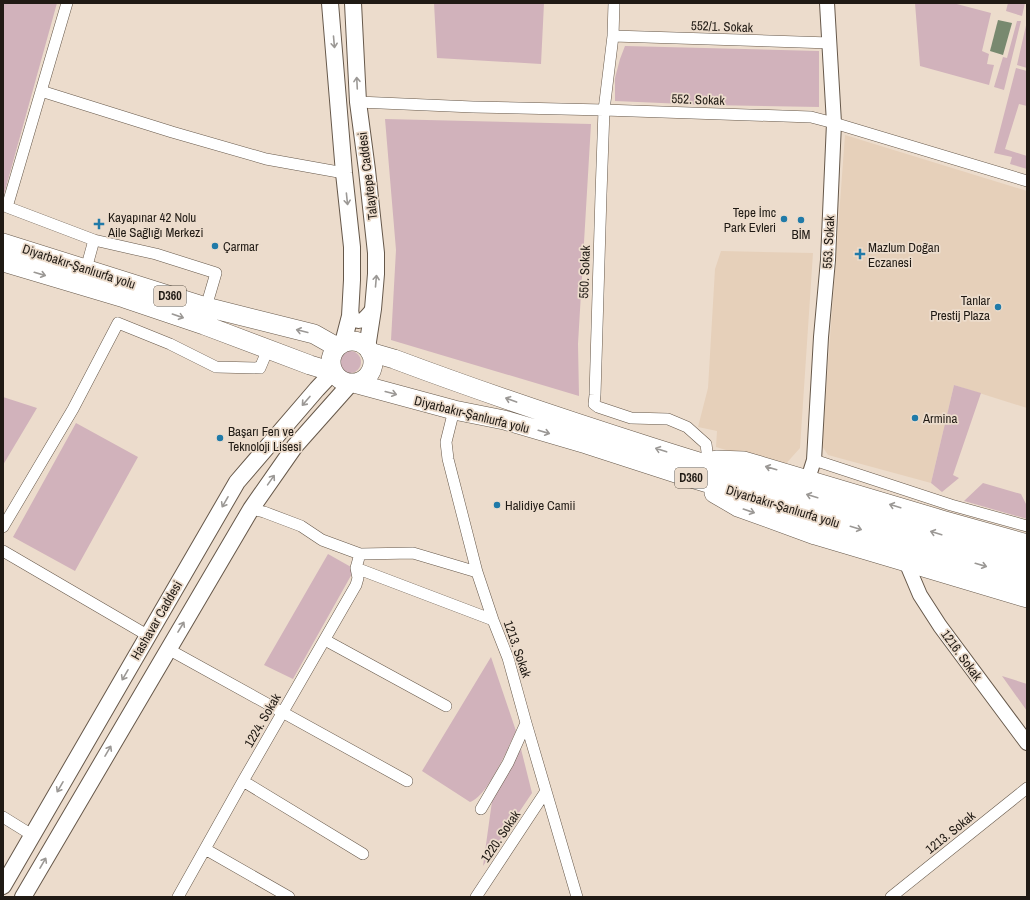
<svg xmlns="http://www.w3.org/2000/svg" width="1030" height="900" font-family="'Archivo Narrow',sans-serif">
<rect width="100%" height="100%" fill="#ecdccc"/>
<path fill="#e6d0ba" d="M845,135L1027,191V408L954,385L931,483L828,455L822,446Z
M721,251L813,253L800,448L783,467L716,447L717,431L698,427L708,388L715,269Z"/>
<path fill="#d1b2bb" d="M3,3H57L3,198Z
M434,3H544L541,64L437,58Z
M915,3H953L991,13L982,51L989,54L987,64L994,65L989,85L920,66Z
M1008,3H1025L1022,16L1006,11Z
M1017,21H1021L1004,90L994,87L1003,57L1007,58Z
M1027,21V49L1026,53L1027,54V68L1017,65Z
M625,46L819,51V107L707,105L615,101V78L620,59Z
M1016,68L1027,71V106L1019,104L1005,149L1027,156V169L1010,164L1012,157L994,153Z
M385,119L591,124L578,344L579,396L391,340L396,250Z
M339 362a11 11 0 1 1 22 0a11 11 0 1 1-22 0Z
M954,385L981,393L953,475L959,478L942,492L931,483Z
M3,397L37,408L3,465Z
M76,423L138,457L75,571L13,537Z
M983,483L1021,494L1027,506V519L964,501Z
M328,554L351,567L353,572L293,679L264,665Z
M491,657L516,731C508,748 488,796 470,802L422,771Z
M1002,676L1027,684V711Z
M521,749L532,793L483,866L493,794Z"/>
<path fill="#78896f" d="M998,20L1012,23L1003,55L990,51Z"/>
<g fill="none" stroke-linecap="round" stroke-linejoin="round">
<g stroke="#66584a" stroke-width="12">
<path id="minor" d="M67,3L7,207L94,240L156,254L216,273L206,307
M614,3L613,36L604,110L601,194L595,395L594,404L598,407L631,418L668,419L687,427L706,444L708,460
M613,36L830,43
M41,91L172,132L266,159L344,173
M358,102L473,107L604,110L811,117L834,123L1027,181
M86,269L94,240
M454,410L446,442L448,459L477,572L493,620L508,658L526,723L577,897
M814,460L951,505L1027,526
M251,509L264,512L301,526L322,540L360,554L413,553L477,572
M3,527L73,409L118,323L170,344L216,367L260,368L268,349
M3,551L147,635
M356,568L493,620
M325,640L446,706
M168,649L407,781
M243,781L363,854
M481,809L508,763L526,723
M3,817L32,835
M205,849L289,897
M178,897L243,781L356,585L358,578L356,568L360,554
M476,897L546,791
M891,897L1027,788"/>
</g>
<g stroke="#66584a" stroke-width="16">
<path id="tertiary" d="M350,308L353,319C362,325 367,315 373,309
M808,479L814,460L821,337L828,260L834,123L827,3
M906,562L920,595L940,626L1027,743"/>
</g>
<g stroke="#66584a" stroke-width="18">
<path id="secondary" d="M330,3L344,173L352,247V280L350,316L343,343
M353,3L358,102L367,170L376,253V274L373,309L367,348
M3,886L237,482L317,389L333,372
M23,897L251,509L295,446L351,383"/>
</g>
<g stroke="#66584a" stroke-width="20">
<path id="trunk" d="M3,243L206,307L314,334L337,347
M3,262L124,298L204,325L310,365L333,372
M331 362a21 21 0 1 1 42 0a21 21 0 1 1-42 0Z
M370,352L394,359C602,437 815,497 1027,561
M354,383L454,410L504,420L586,444L691,478L1027,579
M716,460L744,461L942,520L1027,544
M714,493L738,507L815,535L906,562L1027,598"/>
</g>
<use href="#minor" stroke="#fff" stroke-width="11"/>
<use href="#tertiary" stroke="#fff" stroke-width="14"/>
<use href="#secondary" stroke="#fff" stroke-width="16"/>
<use href="#trunk" stroke="#fff" stroke-width="19"/>
</g>
<defs><path id="oneway-shaft" d="M-6 0H5M1.5-3L5.5 0L1.5 3" fill="none" stroke-width="1.6" stroke-linecap="round" stroke-linejoin="round"/></defs>
<g stroke="#9b9895">
<use href="#oneway-shaft" transform="translate(334 42) rotate(85)"/>
<use href="#oneway-shaft" transform="translate(357 83) rotate(-93)"/>
<use href="#oneway-shaft" transform="translate(347 199) rotate(84)"/>
<use href="#oneway-shaft" transform="translate(40 274) rotate(16)"/>
<use href="#oneway-shaft" transform="translate(376 281) rotate(-85)"/>
<use href="#oneway-shaft" transform="translate(178 316) rotate(19)"/>
<use href="#oneway-shaft" transform="translate(302 331) rotate(-166)"/>
<use href="#oneway-shaft" transform="translate(391 393) rotate(15)"/>
<use href="#oneway-shaft" transform="translate(511 400) rotate(-160)"/>
<use href="#oneway-shaft" transform="translate(306 401) rotate(131)"/>
<use href="#oneway-shaft" transform="translate(544 432) rotate(16)"/>
<use href="#oneway-shaft" transform="translate(661 450) rotate(-162)"/>
<use href="#oneway-shaft" transform="translate(771 468) rotate(-164)"/>
<use href="#oneway-shaft" transform="translate(271 480) rotate(-55)"/>
<use href="#oneway-shaft" transform="translate(812 496) rotate(-163)"/>
<use href="#oneway-shaft" transform="translate(225 502) rotate(120)"/>
<use href="#oneway-shaft" transform="translate(895 506) rotate(-163)"/>
<use href="#oneway-shaft" transform="translate(749 511) rotate(19)"/>
<use href="#oneway-shaft" transform="translate(856 528) rotate(17)"/>
<use href="#oneway-shaft" transform="translate(936 533) rotate(-163)"/>
<use href="#oneway-shaft" transform="translate(981 565) rotate(16)"/>
<use href="#oneway-shaft" transform="translate(181 627) rotate(-59)"/>
<use href="#oneway-shaft" transform="translate(125 675) rotate(120)"/>
<use href="#oneway-shaft" transform="translate(108 751) rotate(-60)"/>
<use href="#oneway-shaft" transform="translate(60 787) rotate(120)"/>
<use href="#oneway-shaft" transform="translate(43 863) rotate(-60)"/>
</g>
<g fill="#207aa8" stroke="#ecdccc" stroke-width="1.5">
<circle cx="784" cy="219" r="4"/>
<circle cx="801" cy="220" r="4"/>
<path d="M97 218h4v4h4v4h-4v4h-4v-4h-4v-4h4z"/>
<circle cx="215" cy="246" r="4"/>
<path d="M858 248h4v4h4v4h-4v4h-4v-4h-4v-4h4z"/>
<circle cx="998" cy="307" r="4"/>
<circle cx="915" cy="418" r="4"/>
<circle cx="220" cy="438" r="4"/>
<circle cx="497" cy="505" r="4"/>
</g>
<g text-anchor="middle" stroke-width="3.5" stroke-linejoin="round" paint-order="stroke">
<g fill="#ecdccc" stroke="#5d544b" stroke-width="1">
<rect x="154" y="286" width="32" height="20" rx="3"/>
<rect x="675" y="468" width="32" height="20" rx="3"/>
</g>
<g font-size="12" font-weight="bold" fill="#201a14">
<text x="170" y="300">D360</text>
<text x="691" y="482">D360</text>
</g>
<g font-size="13" fill="#201a14" stroke="#ecdccc">
<text transform="translate(722 26) rotate(2)" y="5">552/1. Sokak</text>
<text transform="translate(698 99) rotate(2)" y="5">552. Sokak</text>
<text transform="translate(367 176) rotate(-97)" y="5">Talaytepe Caddesi</text>
<text transform="translate(828 242) rotate(-87)" y="5">553. Sokak</text>
<text transform="translate(79 266) rotate(18)" y="5">Diyarbakır-Şanlıurfa yolu</text>
<text transform="translate(584 272) rotate(-88)" y="5">550. Sokak</text>
<text transform="translate(472 414) rotate(14)" y="5">Diyarbakır-Şanlıurfa yolu</text>
<text transform="translate(783 506) rotate(17)" y="5">Diyarbakır-Şanlıurfa yolu</text>
<text transform="translate(156 620) rotate(-60)" y="5">Hashavar Caddesi</text>
<text transform="translate(518 649) rotate(71)" y="5">1213. Sokak</text>
<text transform="translate(962 655) rotate(54)" y="5">1216. Sokak</text>
<text transform="translate(262 720) rotate(-60)" y="5">1224. Sokak</text>
<text transform="translate(950 832) rotate(-39)" y="5">1213. Sokak</text>
<text transform="translate(500 836) rotate(-56)" y="5">1220. Sokak</text>
</g>
<g font-size="13" fill="#201a14" stroke="#ecdccc" text-anchor="start">
<text x="776" y="217" text-anchor="end">Tepe İmc<tspan x="776" dy="15">Park Evleri</tspan></text>
<text x="108" y="222">Kayapınar 42 Nolu<tspan x="108" dy="15">Aile Sağlığı Merkezi</tspan></text>
<text x="801" y="239" text-anchor="middle">BİM</text>
<text x="223" y="251">Çarmar</text>
<text x="868" y="252">Mazlum Doğan<tspan x="868" dy="15">Eczanesi</tspan></text>
<text x="990" y="305" text-anchor="end">Tanlar<tspan x="990" dy="15">Prestij Plaza</tspan></text>
<text x="923" y="423">Armina</text>
<text x="228" y="436">Başarı Fen ve<tspan x="228" dy="15">Teknoloji Lisesi</tspan></text>
<text x="505" y="510">Halidiye Camii</text>
</g>
</g>
<rect width="1030" height="900" fill="none" stroke="#201a14" stroke-width="8"/>
</svg>
